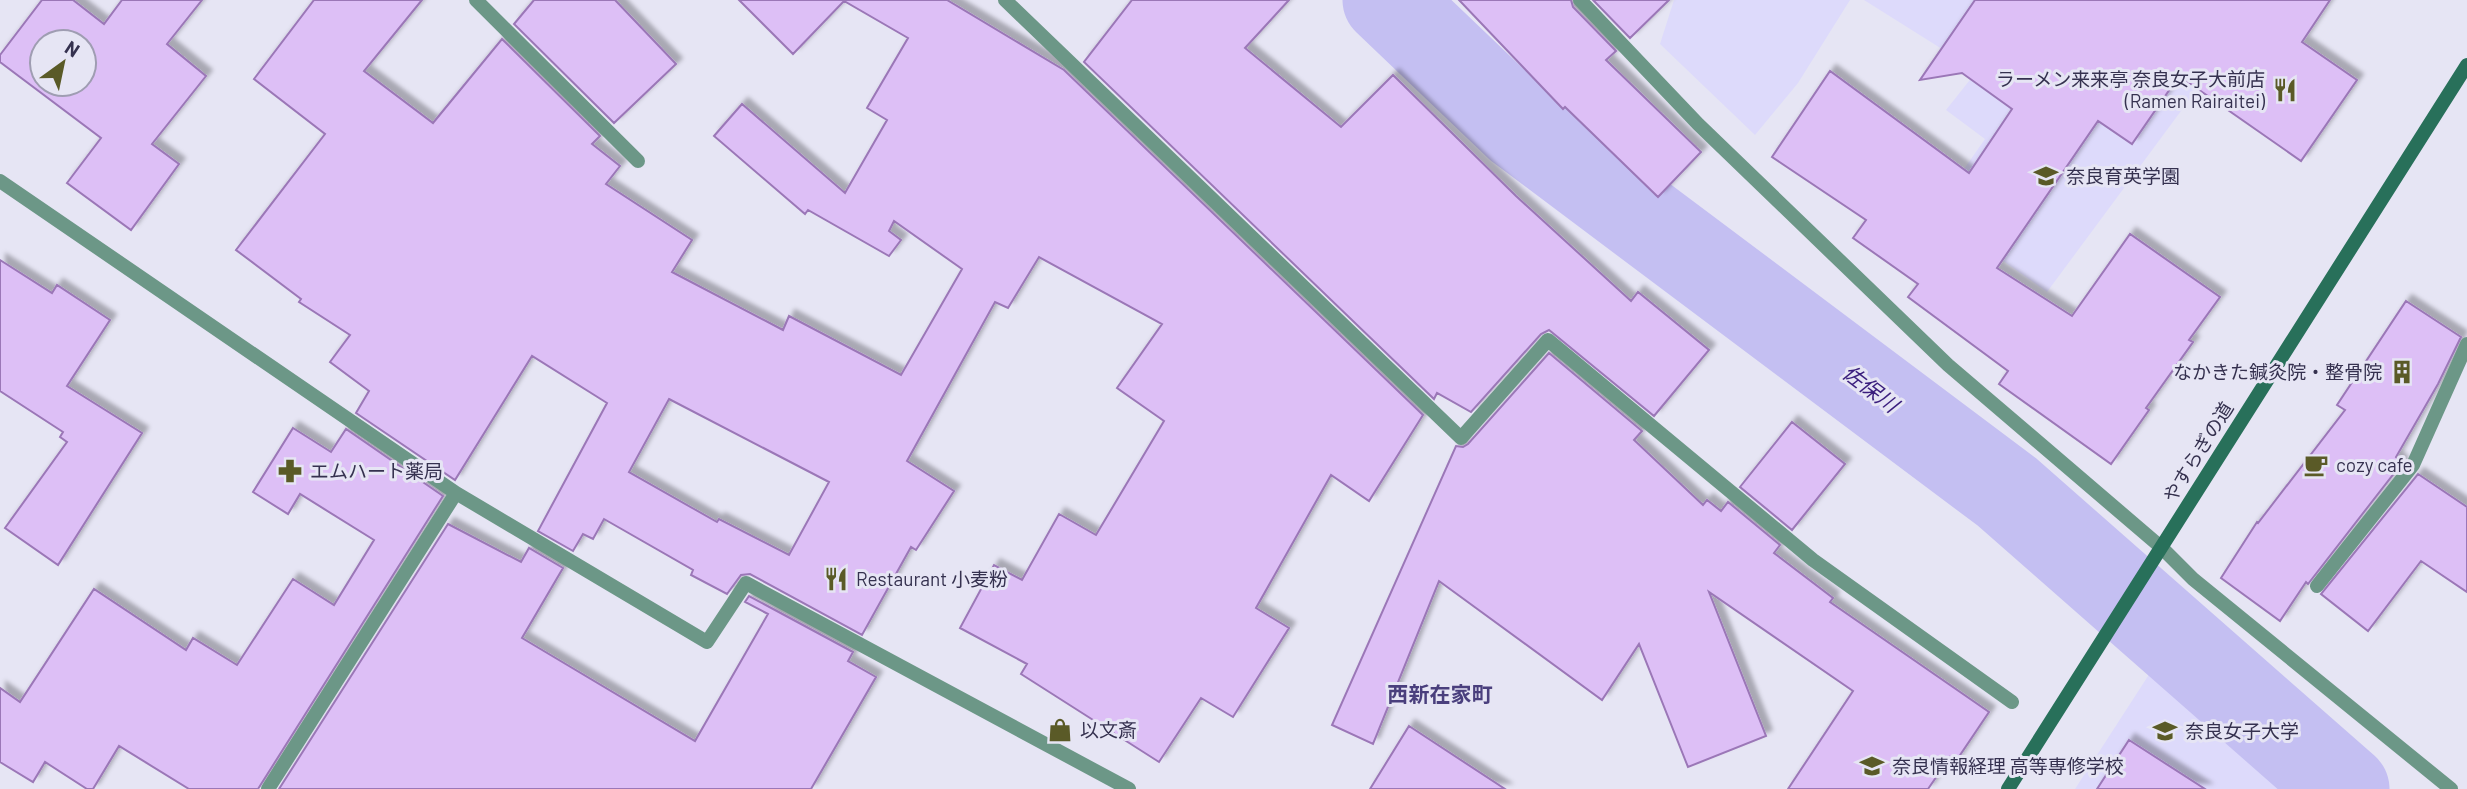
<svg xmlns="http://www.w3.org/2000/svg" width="2467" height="789" font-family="Barlow,'Noto Sans JP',sans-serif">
<defs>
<filter id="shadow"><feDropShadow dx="6" dy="-6" stdDeviation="2" flood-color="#0004"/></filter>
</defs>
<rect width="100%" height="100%" fill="#e6e5f4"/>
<path fill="#dddafb" d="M1674,0H1850L1798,83L1755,135L1660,44Z
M1864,0H2247L2252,15L2047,292L1934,212L1985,139L1946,110L1977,71Z
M2150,673L2287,789H2075Z"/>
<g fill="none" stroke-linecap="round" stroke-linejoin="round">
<path stroke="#c4bff2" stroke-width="89" d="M1387,0L1520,127L2007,492L2345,789"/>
</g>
<path fill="#ddbff6" stroke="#9b77b7" stroke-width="2" fill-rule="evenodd" filter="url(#shadow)" d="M42,0H73L104,24L122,0H202L167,44L206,76L152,144L179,164L131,230L67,183L101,138L0,62V55ZM42,42H84V84H42Z
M314,0H422L364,71L433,123L502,39L600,136L592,144L620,166L606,184L692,240L672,272L783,330L789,316L901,375L962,269L894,221L889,231L901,240L889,256L808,210L805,214L714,136L742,104L845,193L887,120L867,108L908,38L844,1L793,54L739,0H947L1064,70L1423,415L1369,501L1331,475L1256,608L1289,628L1233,717L1201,698L1159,762L1021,674L1027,664L960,628L994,565L1022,580L1059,514L1096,535L1164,421L1117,388L1162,324L1039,257L1008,308L995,302L907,461L954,491L916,550L911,547L862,635L750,574L741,575L727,594L691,575L693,570L604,519L593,539L583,534L573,551L538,531L607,403L532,356L455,480L356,413L369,391L330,362L350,335L299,302L301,299L236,250L325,134L254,79ZM669,399L829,482L789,555L719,519L717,522L629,472Z
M534,0H615L676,64L614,123L514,24Z
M1132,0H1289L1245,48L1341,127L1393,75L1516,196L1631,301L1638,292L1709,350L1654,416L1549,330L1541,334L1471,412L1437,393L1434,399L1084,62Z
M1459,0H1571L1573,7L1616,51L1606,60L1701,152L1658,197L1565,107L1563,109Z
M1593,0H1669L1630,38Z
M1975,0H2330L2302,42L2357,80L2301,161L2179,76L2132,144L2098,121L1997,268L2072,316L2130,234L2220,297L2189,340L2193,342L2146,408L2149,410L2111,464L1999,384L2008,371L1908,297L1918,284L1853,238L1866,220L1772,157L1830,71L1969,173L2012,109L1962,73L1920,80Z
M0,260L52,293L57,285L110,320L67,386L142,433L58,565L5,528L67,442L60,437L63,432L0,391Z
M2406,301L2461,337L2438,384L2396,457L2402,463L2308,584L2306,582L2280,621L2221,578L2257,522L2258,523L2345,410L2337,405Z
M1549,353L1642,431L1634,440L1703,505L1707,500L1721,511L1728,502L1780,545L1774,553L1833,598L1830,602L1989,712L1956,761L1950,757L1928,789H1788L1853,691L1709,592L1766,736L1688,767L1639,644L1602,700L1439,581L1373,744L1332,725L1456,446L1463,447L1468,444Z
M1792,422L1845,464L1792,530L1740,487Z
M293,428L331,452L346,429L443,496L258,789H189L119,746L93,789H87L45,762L33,782L0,762V688L20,702L94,589L186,650L193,638L237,665L293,579L334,605L374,540L300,494L288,514L253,492Z
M2418,474L2467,507V592L2421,561L2368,631L2321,594Z
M448,524L521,562L529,548L563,568L522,638L695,741L768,614L745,602L749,596L853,652L848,661L876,677L811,789H279Z
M1409,726L1505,789H1370Z
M2129,740L2205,789H2097Z"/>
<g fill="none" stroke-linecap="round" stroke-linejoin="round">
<path stroke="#6c9787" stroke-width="14" d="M2317,586L2413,465L2467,344"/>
<path stroke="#6c9787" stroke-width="14" d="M476,0L638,161
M1005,0L1461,438L1548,340L1813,560L2012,702
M1580,0L1698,124L1948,365L2162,548L2193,579L2451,789
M0,181L456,493
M268,789L456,493L707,642L746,583L1129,789"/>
<path stroke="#28705a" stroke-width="14" d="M2008,789L2467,65"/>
</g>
<defs>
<g id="restaurant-bare" transform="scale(1.89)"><path d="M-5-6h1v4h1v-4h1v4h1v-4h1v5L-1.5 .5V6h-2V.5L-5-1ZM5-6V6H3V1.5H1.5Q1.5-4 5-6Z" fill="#5a5a27" stroke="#e6e5f4" stroke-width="2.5" paint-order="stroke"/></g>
<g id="school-bare" transform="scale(1.89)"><path d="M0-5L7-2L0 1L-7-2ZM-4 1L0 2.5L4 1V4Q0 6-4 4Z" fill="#5a5a27" stroke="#e6e5f4" stroke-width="2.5" paint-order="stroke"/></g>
<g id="building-bare" transform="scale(1.89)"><path d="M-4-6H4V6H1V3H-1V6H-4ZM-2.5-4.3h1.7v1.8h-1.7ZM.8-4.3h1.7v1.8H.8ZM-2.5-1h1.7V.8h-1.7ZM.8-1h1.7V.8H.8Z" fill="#5a5a27" stroke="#e6e5f4" stroke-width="2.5" paint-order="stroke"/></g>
<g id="cafe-bare" transform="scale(1.89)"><path d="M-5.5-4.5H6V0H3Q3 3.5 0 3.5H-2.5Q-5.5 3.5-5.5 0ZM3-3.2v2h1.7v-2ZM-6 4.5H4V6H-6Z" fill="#5a5a27" stroke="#e6e5f4" stroke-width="2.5" paint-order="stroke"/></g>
<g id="pharmacy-bare" transform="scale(1.89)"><path d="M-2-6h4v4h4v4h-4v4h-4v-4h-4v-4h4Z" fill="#5a5a27" stroke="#e6e5f4" stroke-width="2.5" paint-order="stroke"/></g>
<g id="shop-bare" transform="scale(1.89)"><path d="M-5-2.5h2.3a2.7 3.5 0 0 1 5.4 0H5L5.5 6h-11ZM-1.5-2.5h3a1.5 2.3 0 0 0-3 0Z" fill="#5a5a27" stroke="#e6e5f4" stroke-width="2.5" paint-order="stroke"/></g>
<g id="university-bare" transform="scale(1.89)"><path d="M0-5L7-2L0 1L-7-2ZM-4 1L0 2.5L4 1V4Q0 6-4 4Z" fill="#5a5a27" stroke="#e6e5f4" stroke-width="2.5" paint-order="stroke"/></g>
</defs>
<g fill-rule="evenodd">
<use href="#restaurant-bare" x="2285" y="90"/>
<use href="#school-bare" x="2046" y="176"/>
<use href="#building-bare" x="2402" y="372"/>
<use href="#cafe-bare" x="2316" y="465"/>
<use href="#pharmacy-bare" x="290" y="471"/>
<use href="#restaurant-bare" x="836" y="579"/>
<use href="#shop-bare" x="1060" y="730"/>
<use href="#university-bare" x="2165" y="731"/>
<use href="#school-bare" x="1872" y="766"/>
</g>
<g text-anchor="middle" stroke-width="6" stroke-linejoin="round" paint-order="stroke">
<g font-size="19" fill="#35314f" stroke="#e6e5f4" text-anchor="start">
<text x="2265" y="86" text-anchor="end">ラーメン来来亭 奈良女子大前店<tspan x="2265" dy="22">(Ramen Rairaitei)</tspan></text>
<text x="2066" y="183">奈良育英学園</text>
<text x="2382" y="379" text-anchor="end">なかきた鍼灸院・整骨院</text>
<text x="2336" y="472">cozy cafe</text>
<text x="310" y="478">エムハート薬局</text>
<text x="856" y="586">Restaurant 小麦粉</text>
<text x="1080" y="737">以文斎</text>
<text x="2185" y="738">奈良女子大学</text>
<text x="1892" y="773">奈良情報経理 高等専修学校</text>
</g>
<g font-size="19" fill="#35314f" stroke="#e6e5f4">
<text transform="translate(2198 452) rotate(-58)" y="7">やすらぎの道</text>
</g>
<g font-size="21" font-style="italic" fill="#3a1e7d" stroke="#e6e5f4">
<text transform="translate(1870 389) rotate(37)" y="7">佐保川</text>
</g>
<g font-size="21" font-weight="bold" fill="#4a3f7d" stroke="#e6e5f4">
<text x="1440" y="702">西新在家町</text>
</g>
</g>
<g transform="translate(63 63) rotate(33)"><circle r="33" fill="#e6e5f4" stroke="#9f9db2" stroke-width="2"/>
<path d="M0-5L12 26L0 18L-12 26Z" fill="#5a5a27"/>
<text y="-10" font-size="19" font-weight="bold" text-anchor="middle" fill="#35314f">N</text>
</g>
</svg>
